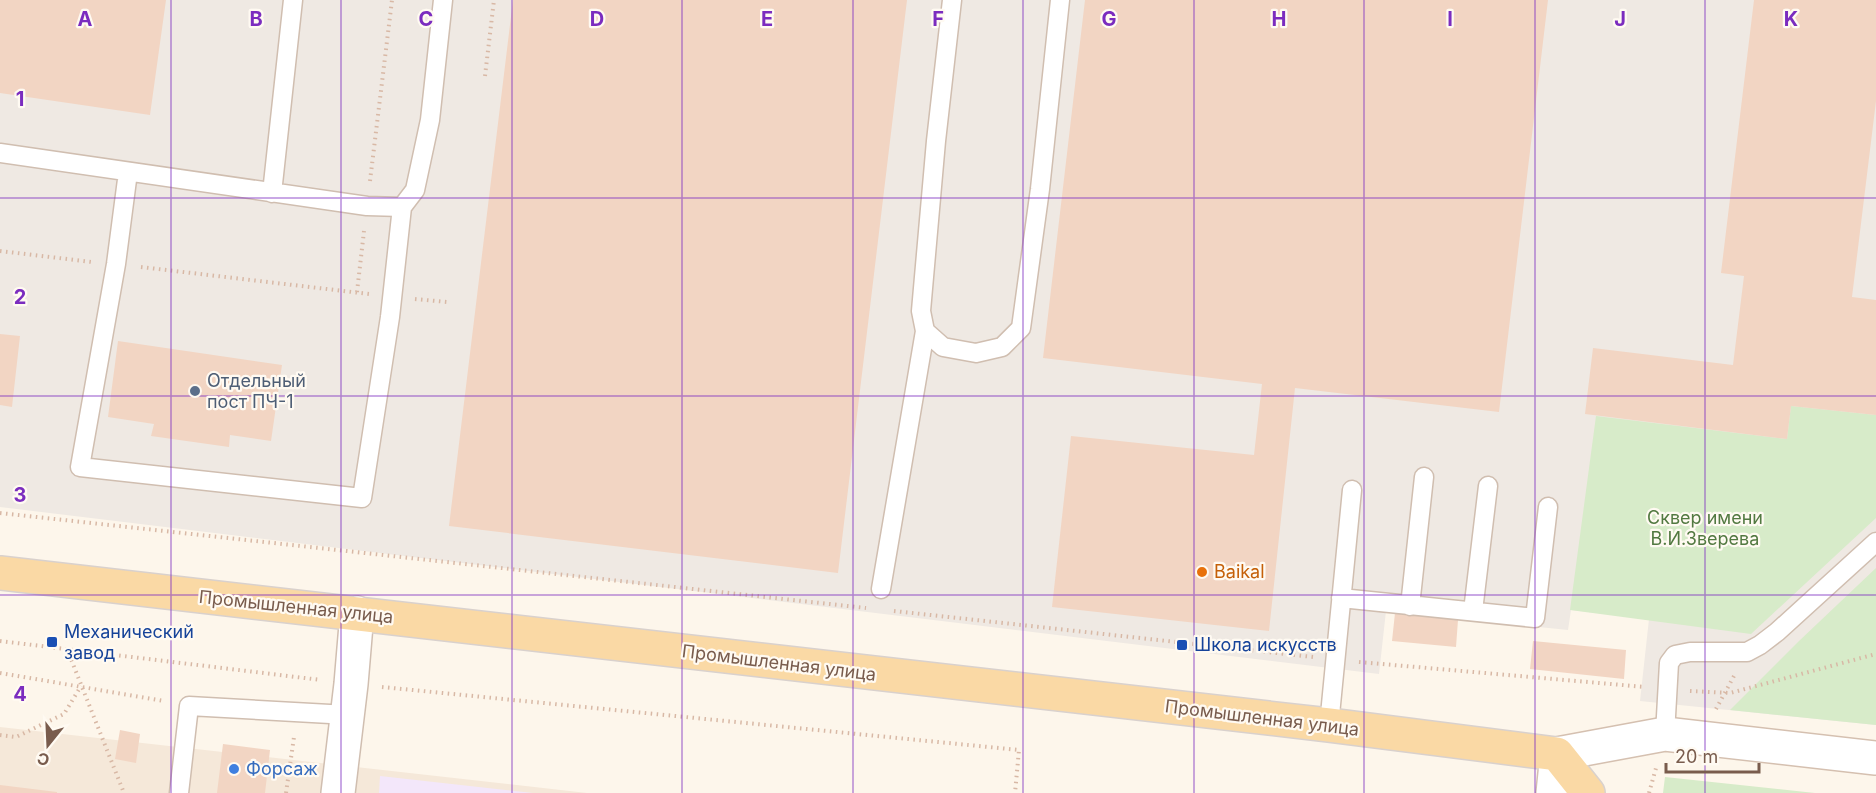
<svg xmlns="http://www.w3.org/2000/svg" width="1876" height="793" font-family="Inter,sans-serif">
<rect width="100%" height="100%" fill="#fdf6eb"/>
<path fill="#f5e8d9" d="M0,727L587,793H0Z"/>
<path fill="#efe9e3" d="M0,0H1876V725L1640,701L1649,619L1571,610L1568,630L1386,611L1379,674L0,507Z"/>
<path fill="#f3e7fa" d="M380,776L533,793H379Z"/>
<path fill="#d7ebc9" d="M1791,406L1876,415V518L1751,634L1570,610L1596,416L1787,439Z
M1876,568V725L1730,710L1799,641Z
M1665,777L1815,793H1663Z"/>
<path fill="#f2d5c3" d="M0,0H166L150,115L0,93Z
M513,0H907L838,573L449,526Z
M1085,0H1548L1499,412L1295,388L1269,631L1052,607L1071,436L1254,455L1262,384L1043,358Z
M1754,0H1876V101L1852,297L1876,300V415L1791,406L1787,439L1585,414L1593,348L1733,365L1744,276L1721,273Z
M0,334L20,336L12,407L0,405Z
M118,341L282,365L271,441L230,435L229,447L151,436L154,424L108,417Z
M1395,613L1458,620L1456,647L1392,641Z
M1533,641L1626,650L1624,679L1530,669Z
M120,730L140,734L136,763L115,759Z
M223,744L270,750L265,793H217Z
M0,785L57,792V793H0Z"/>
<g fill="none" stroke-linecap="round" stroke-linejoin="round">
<g stroke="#d0beb0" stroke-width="21">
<path id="lane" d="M952,0L936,141L921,311L925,331L943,347L976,353L1002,347L1021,328L1040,189L1060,0
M0,153L367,206L402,207L415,190L430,120L443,0
M128,172L116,264L80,467L362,498L390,317L402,207
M272,193L293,0
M881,589L925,331
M1341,598L1535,618L1548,507
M1410,606L1424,477
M1473,611L1488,486
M1329,725L1352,490
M1665,734L1669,663L1675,655L1690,652H1747L1760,645L1777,632L1876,542
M179,793L189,706L348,715"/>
</g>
<g stroke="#d0beb0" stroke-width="36">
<path id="street" d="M338,793L351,684L357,613"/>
</g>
<g stroke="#d5c0b0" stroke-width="36">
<path id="secondary" d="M1553,793L1557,754L1665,734L1876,758"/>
</g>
<g stroke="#d9d1cd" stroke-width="36">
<path id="primary" d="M0,573L1329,725L1557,754L1588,793"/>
</g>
<path stroke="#d8b8a5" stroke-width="4" stroke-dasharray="1.5 4.5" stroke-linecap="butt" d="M485,76L494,0
M370,181L392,0
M0,251L92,262
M141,267L369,294
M357,292L364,231
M415,299L447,302
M0,513L866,608
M894,611L1313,657
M0,641L321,680
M67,649L124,793
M1359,662L1645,687
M0,673L164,701
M382,687L1019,750L1015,793
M1690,691L1730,693L1876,654
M1716,709L1734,676
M0,735L16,737L64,714L81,686
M286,793L294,737
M1649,793L1656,768"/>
<use href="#lane" stroke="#fff" stroke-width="18"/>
<use href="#street" stroke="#fff" stroke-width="33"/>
<use href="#secondary" stroke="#fff" stroke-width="33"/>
<use href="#primary" stroke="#fad9a5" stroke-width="33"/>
</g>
<path fill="none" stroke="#7b2cbf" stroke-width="1.5" stroke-opacity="0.55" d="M171,0V793M341,0V793M512,0V793M682,0V793M853,0V793M1023,0V793M1194,0V793M1364,0V793M1535,0V793M1705,0V793M0,198H1876M0,396H1876M0,595H1876"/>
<circle fill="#5c6f8a" stroke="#fffaf2" stroke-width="2" cx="195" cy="391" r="6"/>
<circle fill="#e8710a" stroke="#fffaf2" stroke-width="2" cx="1202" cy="572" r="6"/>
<g fill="#1a4fb4" stroke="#fffaf2" stroke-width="2">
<rect x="46" y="636" width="12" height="12" rx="3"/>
<rect x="1176" y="639" width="12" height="12" rx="3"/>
</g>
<circle fill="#3f7fe0" stroke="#fffaf2" stroke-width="2" cx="234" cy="769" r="6"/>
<g text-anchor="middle" stroke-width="4.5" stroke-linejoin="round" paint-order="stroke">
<g font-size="18" fill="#4e5e75" stroke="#fffaf2" text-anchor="start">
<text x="207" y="387">Отдельный<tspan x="207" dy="21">пост ПЧ-1</tspan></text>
</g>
<g font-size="18" fill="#527941" stroke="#fffaf2">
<text x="1705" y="524">Сквер имени<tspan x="1705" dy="21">В.И.Зверева</tspan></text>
</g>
<g font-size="18" fill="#c56008" stroke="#fffaf2" text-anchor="start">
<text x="1214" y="578">Baikal</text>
</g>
<g font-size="18" fill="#795c4d" stroke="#fffaf2">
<text transform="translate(296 607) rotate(6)" y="6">Промышленная улица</text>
<text transform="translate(779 663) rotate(7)" y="6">Промышленная улица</text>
<text transform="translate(1262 718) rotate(7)" y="6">Промышленная улица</text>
</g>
<g font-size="18" fill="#164399" stroke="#fffaf2" text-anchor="start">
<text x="64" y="638">Механический<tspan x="64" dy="21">завод</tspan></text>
<text x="1194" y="651">Школа искусств</text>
</g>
<g font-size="18" fill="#366cbe" stroke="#fffaf2" text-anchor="start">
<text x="246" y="775">Форсаж</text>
</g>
</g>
<g font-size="20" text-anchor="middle" font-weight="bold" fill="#7b2cbf" stroke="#fffaf2" stroke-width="4.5" stroke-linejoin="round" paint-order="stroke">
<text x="85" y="26">A</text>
<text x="256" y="26">B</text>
<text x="426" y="26">C</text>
<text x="597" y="26">D</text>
<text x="767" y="26">E</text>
<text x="938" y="26">F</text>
<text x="1109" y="26">G</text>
<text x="1279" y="26">H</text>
<text x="1450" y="26">I</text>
<text x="1620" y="26">J</text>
<text x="1791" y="26">K</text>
<text x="20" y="106">1</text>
<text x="20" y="304">2</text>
<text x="20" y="502">3</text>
<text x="20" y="701">4</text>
</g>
<g transform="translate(48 745) rotate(198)" stroke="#fffaf2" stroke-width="4.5" paint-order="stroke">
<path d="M0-4.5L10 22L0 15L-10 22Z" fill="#795c4d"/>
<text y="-9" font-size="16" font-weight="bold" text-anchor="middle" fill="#795c4d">С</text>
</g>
<path d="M1666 763v9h93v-9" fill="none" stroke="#795c4d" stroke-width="3"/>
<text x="1675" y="763" font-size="18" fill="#795c4d" stroke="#fffaf2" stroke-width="4.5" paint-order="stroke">20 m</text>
</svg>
